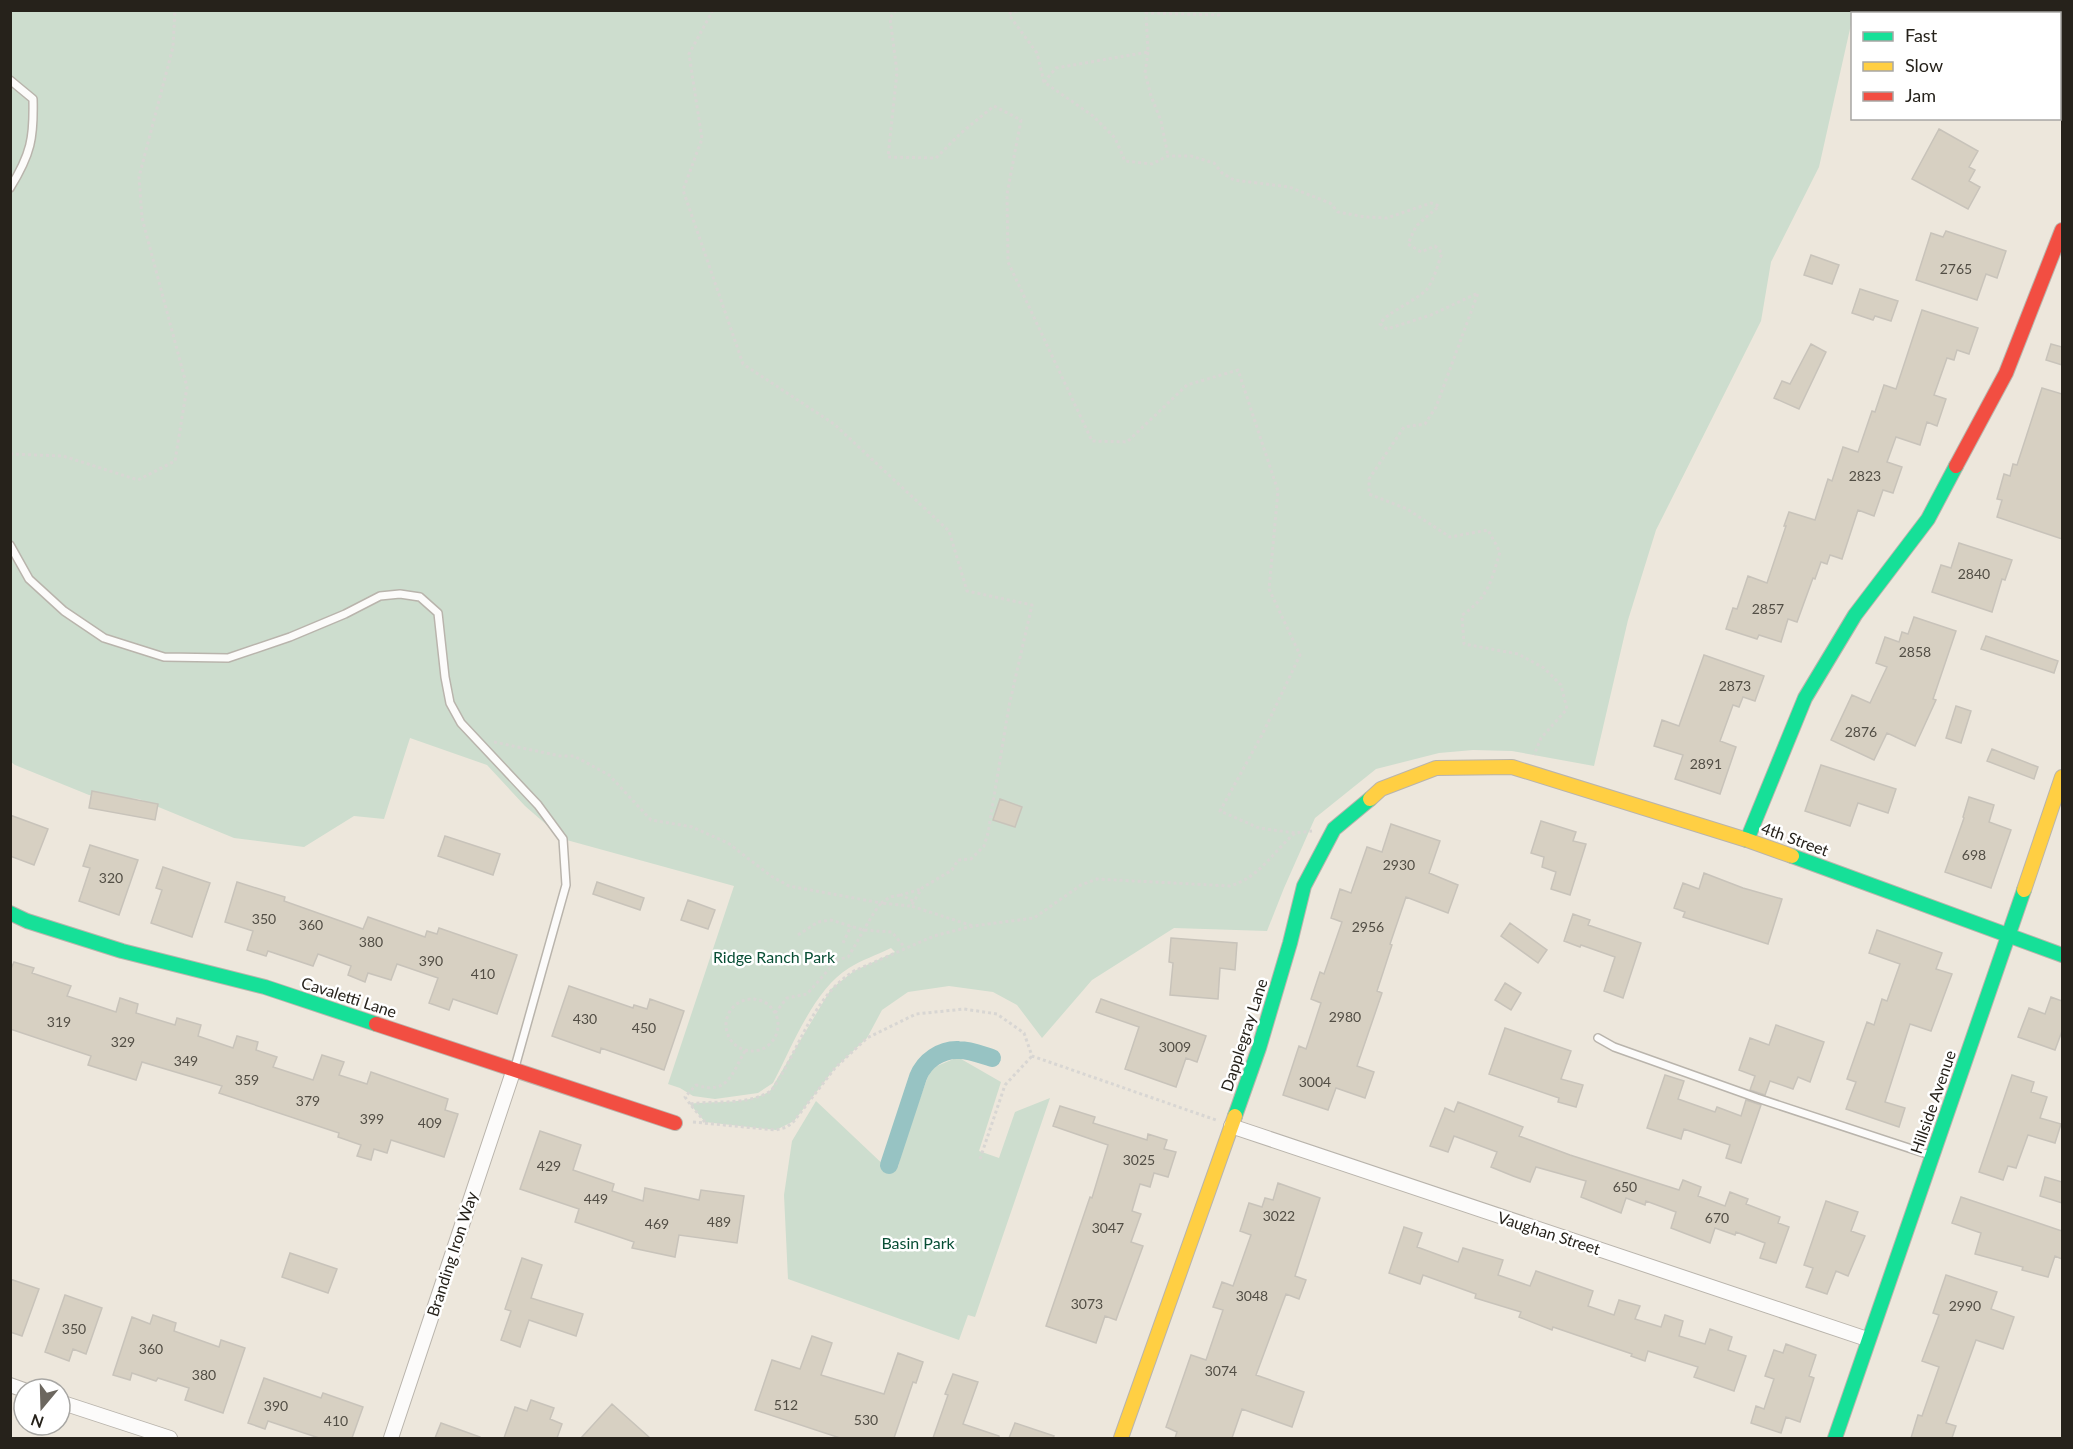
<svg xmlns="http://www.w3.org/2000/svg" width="2073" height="1449" font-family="Lato,sans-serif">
<rect width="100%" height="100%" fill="#ede7dc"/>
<path fill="#cdddce" d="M10,11H1854L1819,167L1771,262L1761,321L1656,530L1628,620L1594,766L1512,751L1473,750L1439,753L1376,769L1315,818L1284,888L1267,931L1174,928L1092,980L1042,1038L1017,1005L993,992L949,986L908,992L882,1010L867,1038L835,1068L794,1121L776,1130L705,1122L690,1104C717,1100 746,1106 770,1091L831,989L854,971L895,952L891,948C877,955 861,960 849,968C814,989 792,1047 773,1083L758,1093L715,1099L693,1096L680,1088L668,1084L734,886L563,839L525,806L487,765L410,738L384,819L354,816L304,847L234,838L139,799L89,795L15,765L11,762Z
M956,1058L961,1059L1001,1082L979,1151L999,1158L1015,1112L1050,1098L975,1317L968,1315L959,1340L788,1279L784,1195L792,1141L816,1101L889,1170L898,1167L904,1142L930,1071L937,1066Z"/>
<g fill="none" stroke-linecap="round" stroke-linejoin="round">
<path stroke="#97c3c3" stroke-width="18" d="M889,1165L918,1077C924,1061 941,1049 959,1050C970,1050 982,1055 992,1058"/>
</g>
<path fill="#d7d0c2" stroke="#c8c3ba" stroke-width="1.5" d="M1939,129L1978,151L1969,167L1975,170L1969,181L1980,187L1968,209L1912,179Z
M1946,231L2006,251L1997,278L1986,274L1977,300L1916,280L1931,233L1943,237Z
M1811,255L1839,265L1832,284L1804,275Z
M1860,289L1898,301L1891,321L1875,316L1873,320L1852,313Z
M1922,310L1978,328L1969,354L1957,350L1954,360L1947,358L1934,395L1946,399L1937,426L1927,422L1920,445L1896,437L1887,462L1902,467L1893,493L1883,490L1874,516L1858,510L1842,559L1830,555L1827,564L1821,562L1815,579L1813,578L1797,622L1788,619L1781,642L1759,635L1757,639L1726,629L1733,608L1737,609L1748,576L1767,583L1786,526H1784L1789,512L1815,520L1828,479L1832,481L1843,447L1858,452L1872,411L1875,412L1884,385L1896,389Z
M1811,344L1826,352L1799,409L1774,398L1782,381L1790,384Z
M2051,344L2062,347V365L2046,360Z
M2042,388L2062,394V539L1997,517L2002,500L1997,499L2004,474L2010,476L2013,464L2017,465Z
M1959,543L2012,560L2005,580L2002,579L1992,612L1932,592L1941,565L1951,568Z
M1914,617L1956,631L1933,699L1936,700L1915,746L1887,733L1874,760L1831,740L1852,695L1870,703L1887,667L1876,663L1885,637L1899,642L1902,632L1908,634Z
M1986,636L2058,661L2054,673L1981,649Z
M1704,655L1764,676L1755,701L1743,697L1739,707L1733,705L1720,741L1736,747L1720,794L1675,779L1683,755L1654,746L1662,720L1679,726Z
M1956,706L1971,711L1961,743L1946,738Z
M1992,749L2038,767L2034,779L1987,761Z
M1821,765L1896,789L1888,813L1858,803L1850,826L1805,811Z
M92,791L158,804L155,820L89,808Z
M1969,797L1994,805L1989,822L2011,830L1991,888L1945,872L1964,818L1963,817Z
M1000,799L1022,807L1015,827L993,820Z
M10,815L48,829L34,865L10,856Z
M1541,821L1576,832L1573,841L1586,844L1570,895L1551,889L1556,872L1542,867L1544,857L1531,853Z
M1391,824L1440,841L1429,873L1458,885L1448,913L1406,897L1390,944L1392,945L1377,991L1382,993L1357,1066L1374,1072L1365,1098L1336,1088L1328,1110L1283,1095L1299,1046L1306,1049L1321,1003L1311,999L1320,972L1324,974L1342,922L1331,918L1340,889L1351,893L1367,847L1382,852Z
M445,836L500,854L493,875L438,856Z
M90,845L138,860L119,915L79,901L90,868L83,866Z
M163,867L210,883L192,937L151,923L162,890L156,888Z
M1704,873L1743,888L1782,899L1768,944L1683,917L1685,912L1674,908L1683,883L1699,889Z
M237,882L285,897L284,901L363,929L368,917L425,937L427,931L437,934L439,928L517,955L497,1014L453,999L449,1010L429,1003L438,978L397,964L391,980L368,973L365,982L348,975L351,966L318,954L313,966L268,951L266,956L247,950L253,931L225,922Z
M597,882L644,898L640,910L593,894Z
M688,900L715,910L708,929L681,920Z
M1573,914L1590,920L1588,925L1641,943L1623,998L1604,991L1615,957L1581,945L1580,947L1564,941Z
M1510,923L1547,950L1538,963L1501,936Z
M1877,930L1942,953L1936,969L1952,974L1931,1031L1910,1024L1885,1102L1905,1108L1899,1127L1846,1109L1856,1082L1847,1079L1867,1022L1874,1025L1882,999L1887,1001L1900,964L1869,953Z
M1171,938L1237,943L1235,970L1220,968L1218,999L1170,995L1173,963L1169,962Z
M14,962L34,968L32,973L71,986L67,996L95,1005L116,1012L120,998L138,1004L136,1013L175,1025L177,1018L201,1025L198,1036L233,1048L237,1036L258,1042L256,1050L277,1057L273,1067L313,1080L322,1055L344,1062L339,1075L367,1084L371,1072L448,1099L445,1110L458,1114L444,1157L391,1140L387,1153L374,1149L371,1160L357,1156L361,1145L338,1137L339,1133L219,1093L222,1086L142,1062L136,1080L88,1065L91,1056L10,1029V971Z
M1505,983L1521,993L1511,1010L1495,1000Z
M569,986L633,1008L634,1005L647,1009L650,999L684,1011L664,1070L601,1048L600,1053L552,1036Z
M2051,997L2062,1001V1031L2055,1050L2018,1037L2029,1008L2045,1014Z
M1101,999L1206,1036L1197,1062L1186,1058L1176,1087L1125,1069L1139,1027L1096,1012Z
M1776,1025L1824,1042L1810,1082L1798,1077L1793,1089L1770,1081L1765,1095L1750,1090L1755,1076L1739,1070L1750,1038L1769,1045Z
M1505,1028L1571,1051L1561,1079L1583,1085L1576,1107L1558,1102L1559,1098L1489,1074Z
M1665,1075L1684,1081L1678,1099L1715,1112L1717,1107L1741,1116L1746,1100L1761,1105L1741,1163L1726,1158L1730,1145L1684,1129L1681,1139L1647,1128Z
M2012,1075L2034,1082L2031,1092L2047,1097L2040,1118L2061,1124L2055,1143L2028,1135L2016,1168L2008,1166L2003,1180L1979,1172Z
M1458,1102L1523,1127L1519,1136L1570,1155L1679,1190L1683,1180L1701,1187L1698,1196L1725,1206L1730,1192L1748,1199L1746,1204L1780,1217L1778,1223L1789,1227L1776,1263L1760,1258L1765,1243L1736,1232L1735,1235L1715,1228L1710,1243L1671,1228L1676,1212L1646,1201L1645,1205L1626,1198L1621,1213L1581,1197L1586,1181L1536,1167L1530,1182L1513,1176L1491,1167L1497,1152L1454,1136L1448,1152L1430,1146L1445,1108L1454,1112Z
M1060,1106L1095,1117L1093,1123L1147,1140L1148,1134L1167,1140L1164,1149L1176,1152L1168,1177L1154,1173L1150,1187L1140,1184L1132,1211L1141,1214L1131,1242L1143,1246L1116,1320L1105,1316L1096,1343L1046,1326L1090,1197L1092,1198L1108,1145L1053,1126Z
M540,1131L581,1145L573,1170L614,1184L612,1191L643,1201L645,1188L699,1200L701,1190L744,1196L737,1243L679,1235L675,1257L632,1248L634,1242L575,1222L579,1209L520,1189Z
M2045,1177L2062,1182V1203L2040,1196Z
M1278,1183L1320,1198L1295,1276L1306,1280L1299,1299L1286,1294L1256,1375L1304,1392L1292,1427L1242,1409L1232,1438H1175L1177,1432L1166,1427L1191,1355L1206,1360L1223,1310L1213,1307L1222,1282L1233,1286L1251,1235L1240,1231L1249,1203L1262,1207L1265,1198L1273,1200Z
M1961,1197L2062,1231V1259L2055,1256L2048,1277L2022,1270L2023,1267L1975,1254L1981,1233L1952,1223Z
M1826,1201L1858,1212L1851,1231L1865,1236L1848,1276L1836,1271L1827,1294L1806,1287L1813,1268L1804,1265Z
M1404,1227L1422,1233L1417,1247L1458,1262L1463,1248L1503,1260L1498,1275L1530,1286L1536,1271L1593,1291L1588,1306L1614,1315L1619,1300L1640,1306L1635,1319L1661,1327L1665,1315L1683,1321L1679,1336L1705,1344L1710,1329L1732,1337L1728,1350L1746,1356L1734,1391L1694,1377L1698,1367L1648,1351L1645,1361L1631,1356L1632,1354L1553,1327L1552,1330L1519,1317L1521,1312L1475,1298L1476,1294L1423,1275L1420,1284L1389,1273Z
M290,1253L337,1269L328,1293L282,1277Z
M522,1258L542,1265L531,1298L583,1314L576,1336L529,1320L520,1347L501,1340L511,1311L505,1309Z
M1946,1275L1997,1292L1991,1309L2014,1317L2003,1349L1976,1340L1946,1423L1956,1426L1952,1438H1911L1918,1415L1922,1416L1939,1367L1922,1361L1939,1315L1933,1313Z
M10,1279L39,1289L22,1336L10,1332Z
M65,1295L102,1308L86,1354L73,1349L69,1361L45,1352Z
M153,1315L176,1323L174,1331L219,1347L221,1340L245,1348L223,1413L185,1400L189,1388L158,1378L156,1381L132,1373L130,1380L113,1375L132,1317L150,1324Z
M812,1336L832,1343L821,1375L884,1394L898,1353L923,1362L916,1383L913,1382L894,1438H840L755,1410L772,1360L800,1369Z
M1786,1344L1816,1355L1809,1376L1814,1378L1800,1422L1786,1417L1781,1433L1751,1423L1756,1406L1764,1409L1774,1379L1765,1376L1774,1350L1783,1353Z
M953,1374L978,1382L963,1424L999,1436V1438H933L948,1395L945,1394Z
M264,1378L321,1398L323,1393L363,1407L352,1438H319L268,1421L265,1429L248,1423Z
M531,1400L554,1408L550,1419L562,1424L557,1438H504L515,1407L527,1411Z
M612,1404L650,1438H581Z
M441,1423L480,1437V1438H435Z
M1015,1423L1054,1436L1053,1438H1009Z"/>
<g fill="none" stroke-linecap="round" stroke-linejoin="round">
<g stroke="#b9b4ac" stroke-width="10">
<path id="lane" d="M10,80L33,99C34,138 31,154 10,188
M10,545L29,579L64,611L104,638L164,657L228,658L290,637L345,614L380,596L400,594L420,597L438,613L445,677L450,703L461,723L538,805L563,839L566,885L515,1067
M1598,1038L1614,1047L1757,1098L1930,1155"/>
</g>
<g stroke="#b9b4ac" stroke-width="16">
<path id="street" d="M1231,1126L1867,1339
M10,1385L24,1390
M60,1402L170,1438
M391,1438L514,1069"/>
</g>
<g stroke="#b9b4ac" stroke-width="16">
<path id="fast" d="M1747,840L1805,698L1855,615L1928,519L1956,466
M1792,856L2062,955
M10,913L27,921L122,951L265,987L376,1024
M1235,1116L1259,1048L1290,943L1304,886L1334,829L1370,799
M1835,1438L2024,890"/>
</g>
<g stroke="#b9b4ac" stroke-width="16">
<path id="slow" d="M1370,799L1381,789L1436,768L1512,767L1747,840L1792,856
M2024,890L2062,777
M1121,1438L1235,1116"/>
</g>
<g stroke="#b9b4ac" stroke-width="16">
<path id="jam" d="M1956,466L2006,373L2062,230
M376,1024L675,1123"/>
</g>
<path stroke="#d8d6d3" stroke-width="3" stroke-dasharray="3 3" stroke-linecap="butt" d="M713,10L689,54L702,139L683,190L743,364L834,424L949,531L967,591L1032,605L1009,706L988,833L984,846L971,859L958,860L952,870L922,888L911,906L973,926
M896,10L890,18L897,72L888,157L936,158L961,133L994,106L1021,120L1007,194L1008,262L1092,441L1127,442L1187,385L1238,370L1278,491L1269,589L1300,655L1263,733L1220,811L1259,828L1295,833
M1023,10L1011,12L1009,15L1037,53L1044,82
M1214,10L1219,15L1146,13L1148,52L1056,68L1044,82L1093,116L1115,138L1125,161L1152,164L1168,156H1191L1214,163L1222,173L1234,180L1289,187L1330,203L1338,212L1365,217L1387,218L1431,203L1439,206L1416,226L1408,244L1421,252L1435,246L1442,253C1438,264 1434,280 1427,289C1415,302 1388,311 1380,324L1387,329L1431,315L1478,293L1436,407L1425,424L1404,427L1369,479V494L1407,509L1450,537L1488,530L1500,552C1491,581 1489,597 1462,615L1464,644L1518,654L1544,668L1561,685L1567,709L1541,738L1534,755
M1148,52L1145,73L1151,96L1161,121L1168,156
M10,454L63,456L138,480L175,461L187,387L142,218L139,177L173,47L175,10
M494,742L560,756H574L609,775L651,820L692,827L728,843L771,876L789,886L881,903L890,897L901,895
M913,901L901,895L921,889
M798,935L818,922L831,920L863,930L892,932L905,948
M843,943L851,926
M726 1025a26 26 0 1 1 52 0a26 26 0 1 1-52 0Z
M775,1013L787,998L807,994L837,960L848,957C860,938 868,920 881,903L910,906
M690,1104L685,1097L696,1085C728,1095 731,1075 745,1051
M693,1122L776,1130L787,1127L794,1121L835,1068L867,1038L916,1014L964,1009L997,1014L1024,1033L1032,1056L1216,1120
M705,1122L690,1104C717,1100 746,1106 771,1091C799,1052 811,998 854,971L934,936L973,926L1034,918L1081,885L1097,879L1230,886C1260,877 1272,853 1295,833L1312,831
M980,1159L1005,1085L1032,1056"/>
<use href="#lane" stroke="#fcfbfa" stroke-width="7"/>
<use href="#street" stroke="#fcfbfa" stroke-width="14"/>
<use href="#fast" stroke="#16e098" stroke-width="14"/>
<use href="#slow" stroke="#ffcf43" stroke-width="14"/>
<use href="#jam" stroke="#f24e42" stroke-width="14"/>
</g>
<g text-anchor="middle" stroke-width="5" stroke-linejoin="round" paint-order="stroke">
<g font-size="14" fill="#524e45">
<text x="1956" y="274">2765</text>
<text x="1865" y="481">2823</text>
<text x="1974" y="579">2840</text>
<text x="1768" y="614">2857</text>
<text x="1915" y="657">2858</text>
<text x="1735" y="691">2873</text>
<text x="1861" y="737">2876</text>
<text x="1706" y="769">2891</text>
<text x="1974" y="860">698</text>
<text x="1399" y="870">2930</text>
<text x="111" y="883">320</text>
<text x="264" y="924">350</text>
<text x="311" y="930">360</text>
<text x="1368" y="932">2956</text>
<text x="371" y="947">380</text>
<text x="431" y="966">390</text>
<text x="483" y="979">410</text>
<text x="1345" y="1022">2980</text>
<text x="585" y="1024">430</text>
<text x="59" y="1027">319</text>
<text x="644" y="1033">450</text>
<text x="123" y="1047">329</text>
<text x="1175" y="1052">3009</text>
<text x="186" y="1066">349</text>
<text x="247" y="1085">359</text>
<text x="1315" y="1087">3004</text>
<text x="308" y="1106">379</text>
<text x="372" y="1124">399</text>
<text x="430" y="1128">409</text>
<text x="1139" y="1165">3025</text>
<text x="549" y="1171">429</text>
<text x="1625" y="1192">650</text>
<text x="596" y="1204">449</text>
<text x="1279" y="1221">3022</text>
<text x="1717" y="1223">670</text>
<text x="719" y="1227">489</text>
<text x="657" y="1229">469</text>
<text x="1108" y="1233">3047</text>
<text x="1252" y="1301">3048</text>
<text x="1087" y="1309">3073</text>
<text x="1965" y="1311">2990</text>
<text x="74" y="1334">350</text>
<text x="151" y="1354">360</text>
<text x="1221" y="1376">3074</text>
<text x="204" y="1380">380</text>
<text x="786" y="1410">512</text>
<text x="276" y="1411">390</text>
<text x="866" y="1425">530</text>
<text x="336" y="1426">410</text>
</g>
<g font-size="16" fill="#26221b" stroke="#fff">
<text transform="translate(1795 839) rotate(20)" y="6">4th Street</text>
<text transform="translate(349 997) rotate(18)" y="6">Cavaletti Lane</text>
<text transform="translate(1244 1035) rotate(-72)" y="6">Dapplegray Lane</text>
<text transform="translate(1933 1102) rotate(-71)" y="6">Hillside Avenue</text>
<text transform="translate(1549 1233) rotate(18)" y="6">Vaughan Street</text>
<text transform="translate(452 1254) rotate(-72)" y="6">Branding Iron Way</text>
</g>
<g font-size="16" fill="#084e35" stroke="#fff">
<text x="774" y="963">Ridge Ranch Park</text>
<text x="918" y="1249">Basin Park</text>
</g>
</g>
<rect width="2073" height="1449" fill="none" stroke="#26221b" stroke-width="24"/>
<rect x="1851" y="12" width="210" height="108" fill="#ffffff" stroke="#a8a7a4" stroke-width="1.5"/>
<rect x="1863" y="32" width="30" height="9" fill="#16e098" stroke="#a8a7a4" stroke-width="1.5"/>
<text x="1905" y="42" font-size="18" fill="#26221b">Fast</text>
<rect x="1863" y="62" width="30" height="9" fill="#ffcf43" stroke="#a8a7a4" stroke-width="1.5"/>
<text x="1905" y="72" font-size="18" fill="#26221b">Slow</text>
<rect x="1863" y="92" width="30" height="9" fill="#f24e42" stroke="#a8a7a4" stroke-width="1.5"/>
<text x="1905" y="102" font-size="18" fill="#26221b">Jam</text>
<g transform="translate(42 1407) rotate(199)"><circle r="28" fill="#ffffff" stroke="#a8a7a4" stroke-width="1.5"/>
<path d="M0-4.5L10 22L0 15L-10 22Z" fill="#6c675f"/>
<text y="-9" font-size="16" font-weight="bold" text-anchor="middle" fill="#26221b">N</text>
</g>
</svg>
